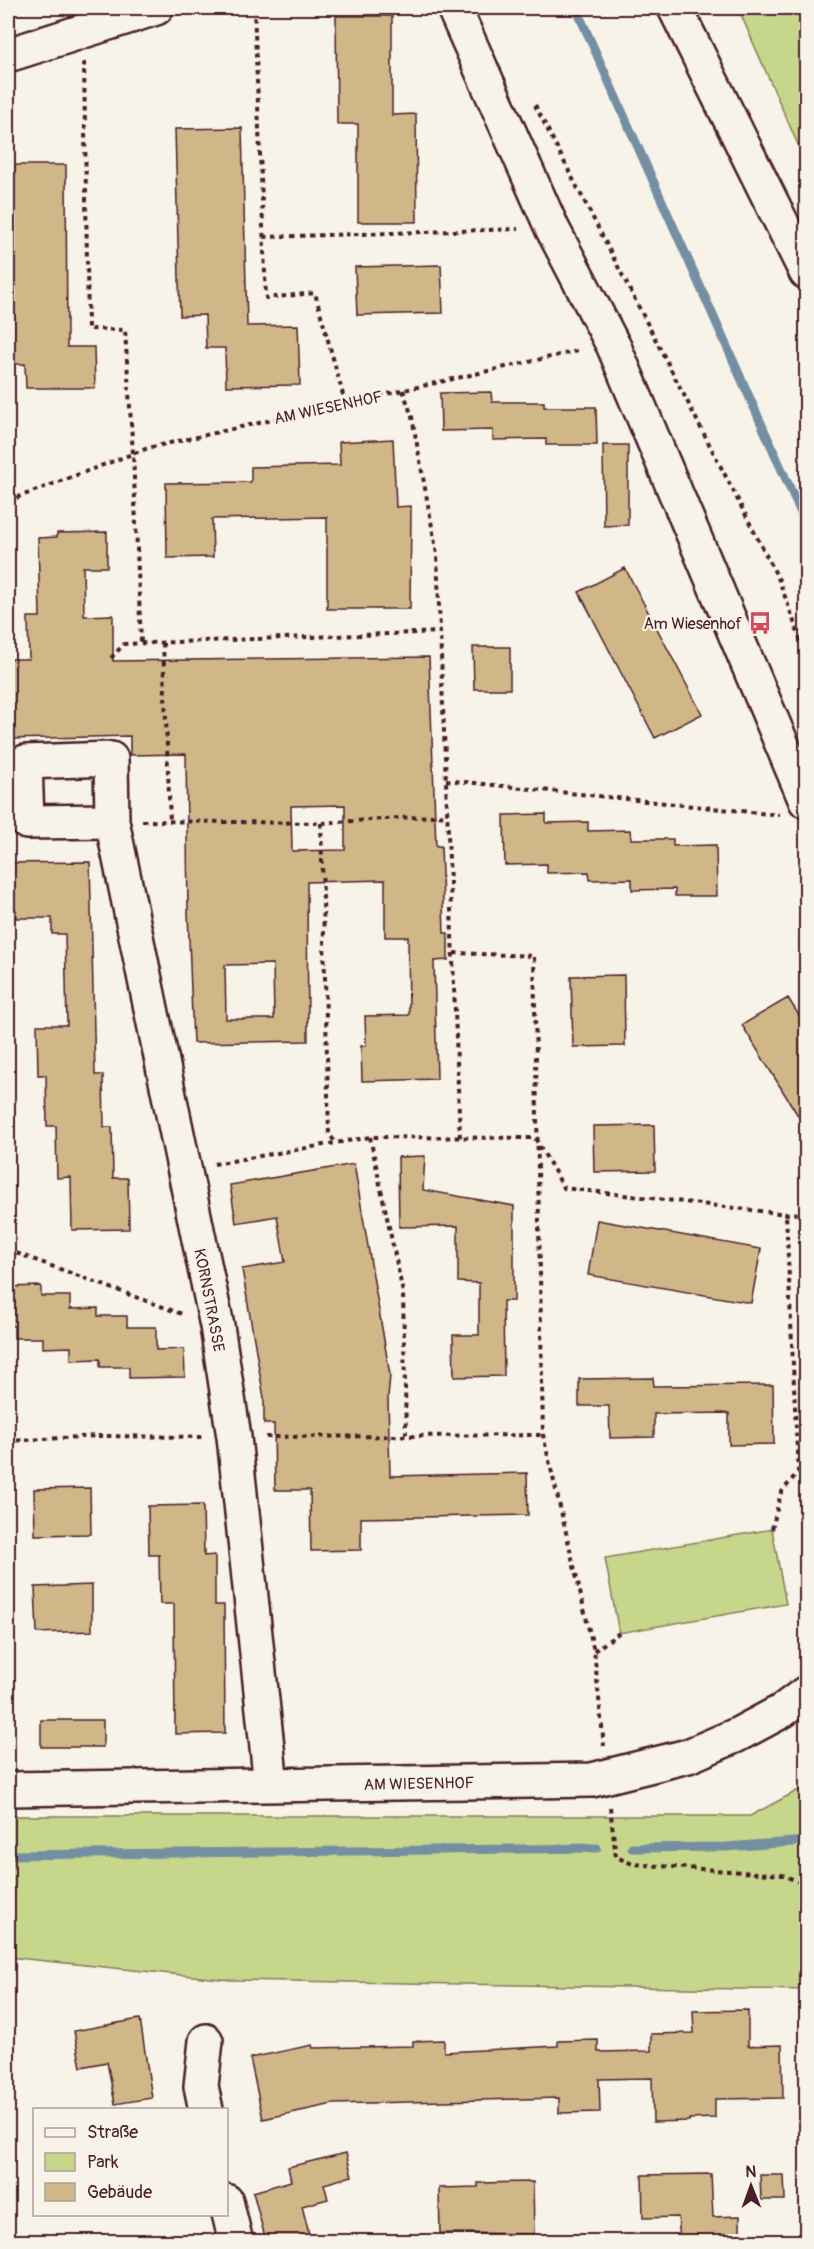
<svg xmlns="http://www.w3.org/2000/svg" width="814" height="2249" font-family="Pangolin,sans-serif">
<rect width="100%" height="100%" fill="#f7f3e8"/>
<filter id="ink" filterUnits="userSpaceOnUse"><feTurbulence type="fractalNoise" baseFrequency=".0167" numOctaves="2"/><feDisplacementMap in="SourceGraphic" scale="12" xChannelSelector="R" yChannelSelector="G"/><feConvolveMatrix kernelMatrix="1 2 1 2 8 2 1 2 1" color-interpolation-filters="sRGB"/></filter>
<g filter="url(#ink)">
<path fill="#c6d68a" stroke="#887a5a" stroke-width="1.5" d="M738,8H806V163Z
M772,1529L786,1604L619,1633L605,1558Z
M806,1786V1990L230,1980L8,1957V1816H750Z"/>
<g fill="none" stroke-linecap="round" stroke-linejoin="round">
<path stroke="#758fa2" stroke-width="9" d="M576,8L806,524
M632,1848L726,1847L806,1841
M8,1855L597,1848"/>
</g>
<path fill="#d0b787" stroke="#4a1f2b" stroke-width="1.5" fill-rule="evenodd" d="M336,16H392V115L416,114L417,222H358V124H337Z
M242,128L247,326L298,325L300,385L226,386L225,348H206L205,315L180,316L175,129Z
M8,165H66L67,347H94L95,388H26L25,364H8Z
M441,265L443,313L357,315L355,267Z
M491,392L492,402H544V407H596L597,445H546V439L493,440V430L441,431L440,393Z
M393,439L396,507L411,506L410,609H327V517L212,519L213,557L167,558L166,483L251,482V467L340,465L339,442Z
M603,445H628V525L604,526Z
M107,532V567H83L84,616L113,615V661L429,657L436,846H441L444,933H448V960L434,961L437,1079L362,1081L361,1046H366L365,1016L409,1015L408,937H385V880L307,882L308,1041L193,1043L188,912L186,754L130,755V736L8,739V659H29L28,617H40L38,538L57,537V533ZM345,805V850L292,851L291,806ZM273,964L274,1019H226L225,965Z
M625,568L702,714L655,738L579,592Z
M473,647H510V689H474Z
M546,814V823L588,822V831L630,830L631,839H673V846L716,845L717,896H675V889L632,890V879L590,880L589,872L547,873V864L505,865L504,815Z
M90,862L95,1075H103L104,1127H112L113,1178H128L129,1229L72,1230L71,1177L57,1178L56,1126H47L46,1075H38L37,1025H67L65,934H52V918H16V910H8V863Z
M624,975L625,1046L573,1047L571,976Z
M788,998L807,1028V1130L742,1025Z
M654,1125L655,1171L594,1172L593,1126Z
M425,1156L423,1190L514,1206V1301H503L504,1376L454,1377L453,1335H479V1283L458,1282V1226L399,1227L398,1157Z
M354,1164L390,1375L388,1398L390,1476L527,1473L528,1515L361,1518V1550L311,1551L310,1490H275L274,1424H264V1398L242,1269L285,1262L277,1216L236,1223L230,1185Z
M597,1220L761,1249L751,1303L588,1275Z
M41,1286V1296H70V1309L98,1308V1316H127V1327H156V1350L184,1349L185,1377L129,1378V1367H100V1359L71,1360V1347L43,1348V1338H14V1326H8V1287Z
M653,1378L654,1386L773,1385L774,1444L729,1445V1413L654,1414V1437L610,1438L609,1406H579V1379Z
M90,1488L91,1534L35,1535L34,1489Z
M203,1505L204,1556L215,1555V1605H224L225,1733L175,1734L174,1604H160L159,1555H149L148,1506Z
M92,1585V1631L37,1633L35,1587Z
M41,1720H103V1747H41Z
M748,2010V2046L782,2045L783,2098L715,2099V2118L689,2119V2121L653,2122L652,2078L599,2079L600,2112L559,2113V2098L333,2104L263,2119L250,2058L312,2045L313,2048L413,2046V2041L444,2040V2052L558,2046V2041L598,2040V2052L651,2051V2034L694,2033L693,2011Z
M140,2019L152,2098L115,2104L107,2062L81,2067L74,2031Z
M346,2153L352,2176L324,2184L328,2199L302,2206L309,2234L283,2241H266L253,2192L291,2181L288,2167Z
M711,2174L713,2217L740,2216V2241H680L678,2217L643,2218L642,2175Z
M760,2175H784L785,2200H761Z
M533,2182L534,2234L440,2233L439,2188L478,2187V2183Z"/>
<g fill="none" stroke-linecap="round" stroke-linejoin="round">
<g stroke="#4a1f2b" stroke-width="38">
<path id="minor" d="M454,8L552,228L614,347L806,801
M8,55L156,8
M112,821L27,822L25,762L111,759L112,821L217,1326L234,1437L271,1785
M8,1789L592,1780L688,1756L737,1735L782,1711L806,1693
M206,2110L201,2086L206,2041
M226,2201L236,2242"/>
</g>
<g stroke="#4a1f2b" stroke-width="38">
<path id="major" d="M675,8L806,272"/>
</g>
<path stroke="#4a1f2b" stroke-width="4" stroke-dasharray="4.5 4.5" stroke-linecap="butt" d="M254,8L266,298L315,293L345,402
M84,62L88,329L125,330L133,454L141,643
M535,105L779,580L806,655
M264,237L518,229
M403,390L412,417L437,554L460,1138
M8,501L148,448L581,350
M163,643L170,822
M111,658L124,644L441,632
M446,780L779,815
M142,821L321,823L447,815
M321,823L329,1134L336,1143
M454,953L534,956L543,1435L594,1651L604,1746
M370,1137L403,1293L406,1434
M214,1164L370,1137L535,1138L564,1188L786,1214L806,1213
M8,1250L182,1314
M266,1437L543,1435
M8,1441L99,1436L202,1437
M8,1508L11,1759
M772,1529L781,1493L798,1472L786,1214
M594,1651L619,1633
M610,1807L616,1857L633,1864L783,1875L806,1885"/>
<use href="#minor" stroke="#f7f3e8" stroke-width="33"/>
<use href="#major" stroke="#f7f3e8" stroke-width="33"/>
</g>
</g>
<defs>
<g id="bus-bare" transform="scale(1.8)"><path d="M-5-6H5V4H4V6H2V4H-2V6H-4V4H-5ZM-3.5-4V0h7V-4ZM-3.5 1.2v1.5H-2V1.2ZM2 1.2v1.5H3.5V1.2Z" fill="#d1495b" stroke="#f7f3e8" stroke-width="2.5" paint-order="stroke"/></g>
</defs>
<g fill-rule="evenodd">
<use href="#bus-bare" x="760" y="623"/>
</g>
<g text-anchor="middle" stroke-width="4.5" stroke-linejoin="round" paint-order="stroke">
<g font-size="16" fill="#4a1f2b" stroke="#f7f3e8">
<text transform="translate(328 407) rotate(-12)" y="6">AM WIESENHOF</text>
<text transform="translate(210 1300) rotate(79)" y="6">KORNSTRASSE</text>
<text transform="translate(419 1783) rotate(-1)" y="6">AM WIESENHOF</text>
</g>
<g font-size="16" fill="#4a1f2b" stroke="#f7f3e8" text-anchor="end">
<text x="742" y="629">Am Wiesenhof</text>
</g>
</g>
<rect width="814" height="2249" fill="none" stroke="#f7f3e8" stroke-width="30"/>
<rect x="15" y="15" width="784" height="2219" fill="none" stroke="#4a1f2b" stroke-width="2" filter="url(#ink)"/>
<rect x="33" y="2108" width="195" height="108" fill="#f7f3e8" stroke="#b29e9c" stroke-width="1.5"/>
<rect x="45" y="2128" width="30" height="9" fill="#f7f3e8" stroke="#b29e9c" stroke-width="1.5"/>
<text x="87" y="2138" font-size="18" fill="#4a1f2b">Straße</text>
<rect x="45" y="2153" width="30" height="18" fill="#c6d68a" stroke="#b29e9c" stroke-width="1.5"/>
<text x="87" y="2168" font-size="18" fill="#4a1f2b">Park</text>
<rect x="45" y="2183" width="30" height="18" fill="#d0b787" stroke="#b29e9c" stroke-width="1.5"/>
<text x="87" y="2198" font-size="18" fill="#4a1f2b">Gebäude</text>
<g transform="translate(751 2186) rotate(359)" stroke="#f7f3e8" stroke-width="4.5" paint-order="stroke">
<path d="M0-4.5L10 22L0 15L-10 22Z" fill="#4a1f2b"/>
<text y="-9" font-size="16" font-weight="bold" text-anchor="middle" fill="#4a1f2b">N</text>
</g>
</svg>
